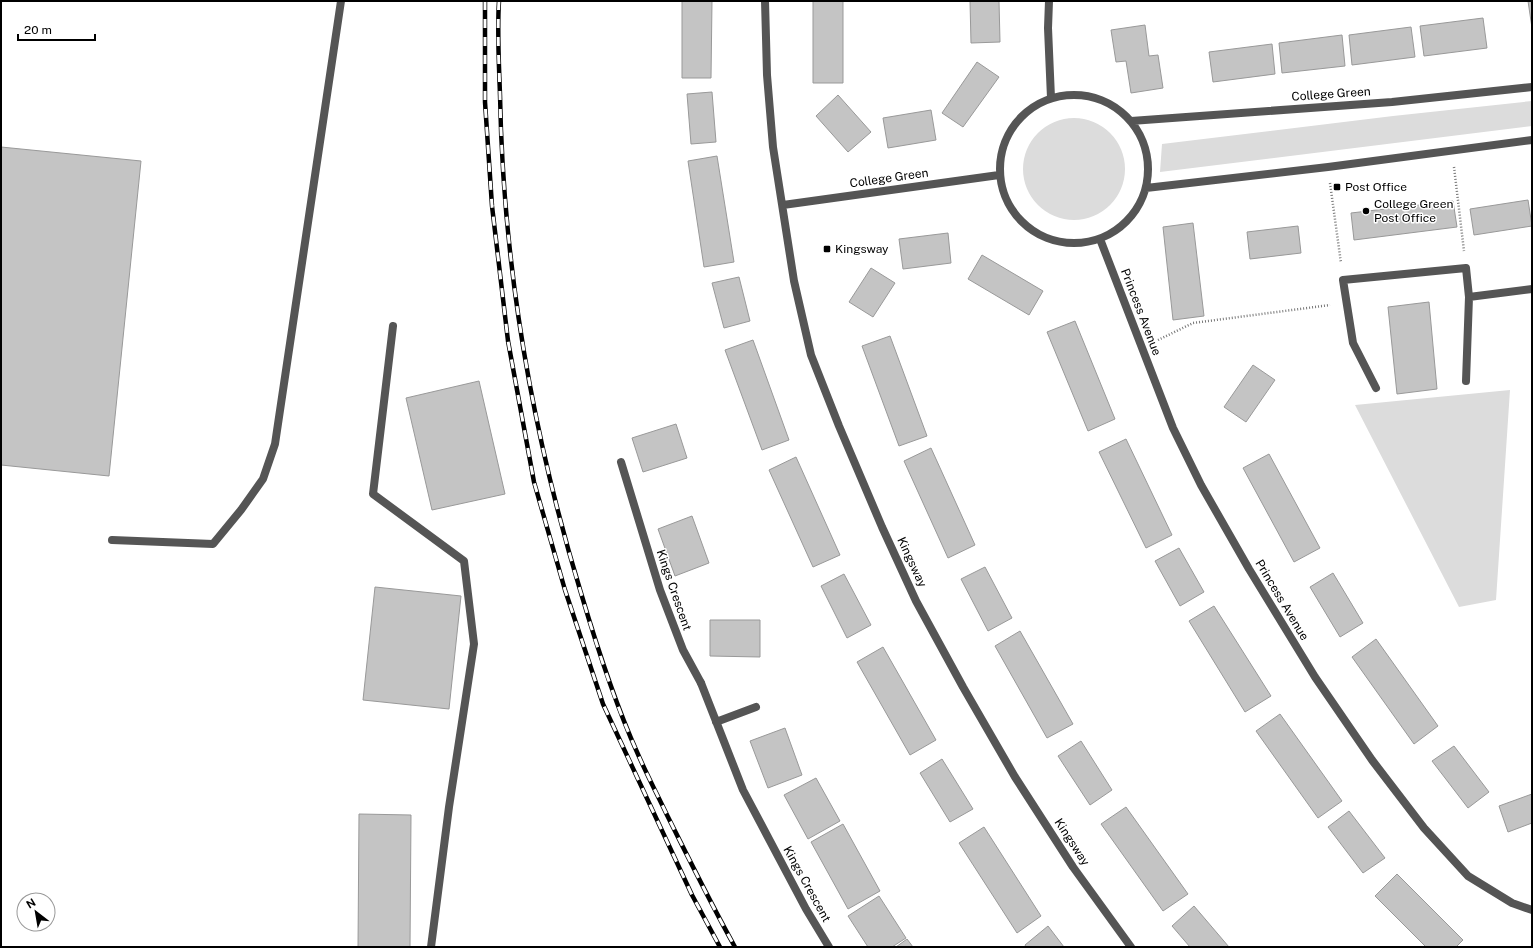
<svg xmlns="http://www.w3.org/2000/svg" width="1533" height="948" font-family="'Public Sans',sans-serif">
<rect width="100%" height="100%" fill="#fff"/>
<path fill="#dcdcdc" d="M1532,101V126L1160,172L1162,144L1393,116Z
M1023 169a51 51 0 1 1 102 0a51 51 0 1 1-102 0Z
M1510,390L1496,600L1459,607L1355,405Z"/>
<path fill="#c4c4c4" stroke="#999" d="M682,1H712L711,78H682Z
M813,1H843V83H813Z
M970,1H999L1000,42L971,43Z
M1528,1H1532V28Z
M1483,18L1487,48L1424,56L1420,26Z
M1145,25L1149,56L1158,55L1163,88L1131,93L1126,61L1116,62L1111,30Z
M1411,27L1415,57L1352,65L1349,35Z
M1342,35L1345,66L1282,73L1279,43Z
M1272,44L1275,74L1213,82L1209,52Z
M977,62L999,77L963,127L942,113Z
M712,92L716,142L691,144L687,94Z
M838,95L871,132L848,152L816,116Z
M931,110L936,140L888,148L883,118Z
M1,147L141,161L109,476L1,465Z
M717,156L734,262L704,267L688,161Z
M1528,200L1532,226L1474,235L1470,209Z
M1453,201L1457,227L1354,240L1351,213Z
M1193,223L1204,316L1173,320L1163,227Z
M1298,226L1301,253L1250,259L1247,232Z
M948,233L951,263L903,269L899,239Z
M982,255L1043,291L1029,315L968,279Z
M871,268L895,283L873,317L849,302Z
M739,277L750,321L724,328L712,283Z
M1429,302L1437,389L1397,394L1388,307Z
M1075,321L1115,419L1088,431L1047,332Z
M890,336L927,436L899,446L862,346Z
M753,340L789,440L762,450L725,350Z
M1253,365L1275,380L1246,422L1224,407Z
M479,381L505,494L432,510L406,398Z
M676,424L687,458L643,472L632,438Z
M1126,439L1172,535L1146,548L1099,452Z
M931,448L975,545L948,558L904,461Z
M1269,454L1320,548L1294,562L1243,468Z
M796,457L840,555L813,567L769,470Z
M692,516L709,563L675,576L658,529Z
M1179,548L1204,592L1180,606L1155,561Z
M985,567L1012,618L988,631L961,579Z
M1333,573L1363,623L1340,637L1310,587Z
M844,574L871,625L847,638L821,586Z
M375,587L461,596L449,709L363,700Z
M1214,606L1271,696L1245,712L1189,621Z
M710,620H760V657L710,656Z
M1020,631L1073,724L1047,738L995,646Z
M1376,639L1438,726L1414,744L1352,657Z
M883,647L936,740L910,755L857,662Z
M1280,714L1342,801L1318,818L1256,731Z
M785,728L802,775L768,788L750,741Z
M1081,741L1112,790L1090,805L1058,756Z
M1454,746L1489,792L1468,808L1432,761Z
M942,759L973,809L950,822L920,773Z
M816,778L840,821L808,839L784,795Z
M1532,794V823L1508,832L1499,806Z
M1126,807L1188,894L1163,911L1101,824Z
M1349,811L1385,858L1363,873L1328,827Z
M359,814L411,815L410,947H358Z
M843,824L880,891L848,909L811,842Z
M984,827L1041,916L1017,933L959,843Z
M1397,874L1463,940L1456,947H1426L1375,896Z
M879,896L906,938L892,947H868L848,916Z
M1194,906L1229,947H1190L1172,926Z
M1048,926L1064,947H1026L1025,945Z
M907,939L913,947H896Z"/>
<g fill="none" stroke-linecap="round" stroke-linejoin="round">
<path stroke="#777" stroke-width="2.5" stroke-dasharray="1 2" stroke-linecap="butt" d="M1454,167L1464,251
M1330,183L1341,263
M1158,340L1193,323L1330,305"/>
<path stroke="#555" stroke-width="8" d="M393,326L373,494L464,561L474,644L449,807L431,947
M1466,381L1469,297
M1376,388L1353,343L1343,280L1466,268L1469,297L1532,289
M621,462L660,590L683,650L701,683
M112,540L213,544L241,510L263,479L275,444L341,1"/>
<path stroke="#555" stroke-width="8" d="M765,1L767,75L773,147L794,281L811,355L839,426L882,527L916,601L963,687L1015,777L1073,867L1131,947
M1049,1L1048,28L1051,98
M1000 169a74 74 0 1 1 148 0a74 74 0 1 1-148 0Z
M1131,121L1392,102L1532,87
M1146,188L1328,167L1532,140
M783,205L999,175
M1100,239L1173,428L1201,485L1249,569L1315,677L1372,760L1424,828L1468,876L1512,903L1532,910
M701,683L743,790L806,909L829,947
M716,722L756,707"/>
<g stroke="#000" stroke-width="4.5">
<path id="rail" d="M485,1V102L492,206L508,341L534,482L565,590L603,704L692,895L720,947
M499,1C497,32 499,64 500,95C503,264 532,432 581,593C597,647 614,701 637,752C646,773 657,794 667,815C689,859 711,904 735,947"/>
</g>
<use href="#rail" stroke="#fff" stroke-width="3" stroke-dasharray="9" stroke-linecap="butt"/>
</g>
<g fill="#000" stroke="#fff" stroke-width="1.5">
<rect x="1333" y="183" width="8" height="8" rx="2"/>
<circle cx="1366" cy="211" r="4"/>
<rect x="823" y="245" width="8" height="8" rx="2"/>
</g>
<g text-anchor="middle" stroke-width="3" stroke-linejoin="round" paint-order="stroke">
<g font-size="12" fill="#000" stroke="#fff">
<text transform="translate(1331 94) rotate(-4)" y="4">College Green</text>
<text transform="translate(889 178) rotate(-8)" y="4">College Green</text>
<text transform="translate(1141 312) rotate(69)" y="4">Princess Avenue</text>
<text transform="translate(912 562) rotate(65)" y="4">Kingsway</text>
<text transform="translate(674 590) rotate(71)" y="4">Kings Crescent</text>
<text transform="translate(1282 600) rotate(59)" y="4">Princess Avenue</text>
<text transform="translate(1072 842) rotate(57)" y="4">Kingsway</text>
<text transform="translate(807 884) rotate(61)" y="4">Kings Crescent</text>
</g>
<g font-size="12" fill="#000" stroke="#fff" text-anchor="start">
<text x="1345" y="191">Post Office</text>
<text x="1374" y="208">College Green<tspan x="1374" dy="14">Post Office</tspan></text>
<text x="835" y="253">Kingsway</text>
</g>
</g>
<rect width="1533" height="948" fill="none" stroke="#000000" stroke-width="4"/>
<g transform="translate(36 912) rotate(329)"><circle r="19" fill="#ffffff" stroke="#999999"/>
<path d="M0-3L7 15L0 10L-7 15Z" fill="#000000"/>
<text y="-6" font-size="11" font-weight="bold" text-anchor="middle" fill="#000000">N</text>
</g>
<path d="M18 34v6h77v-6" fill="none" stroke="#000000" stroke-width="2"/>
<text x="24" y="34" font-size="12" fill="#000000" stroke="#ffffff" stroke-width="3" paint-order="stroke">20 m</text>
</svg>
